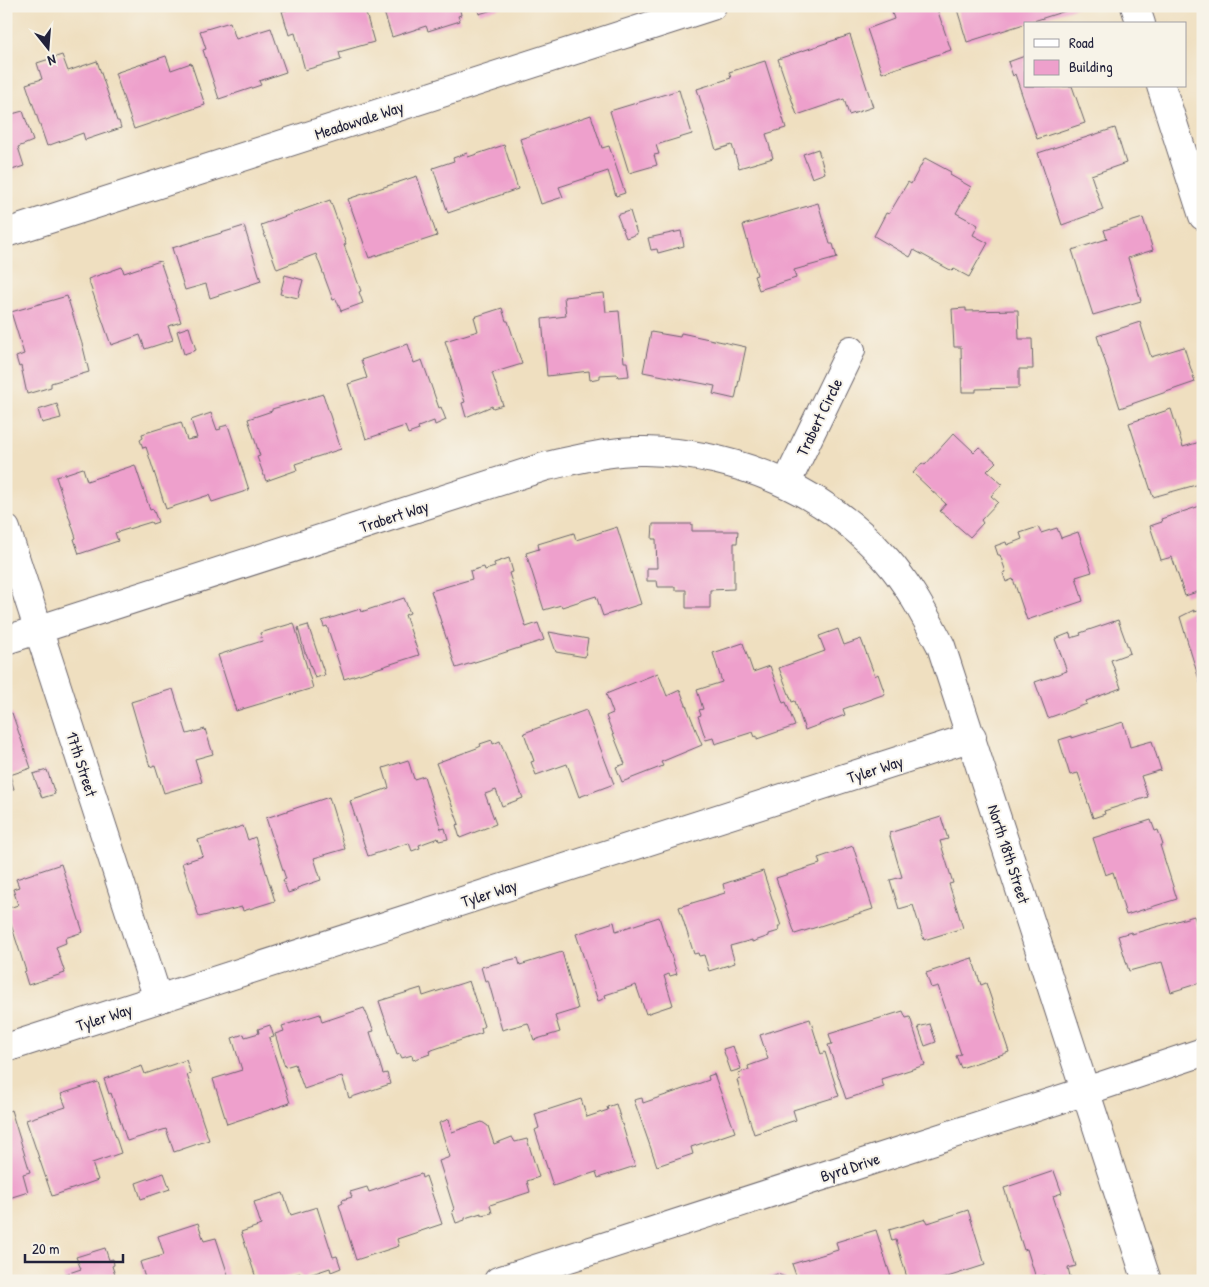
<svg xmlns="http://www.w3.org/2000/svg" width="1209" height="1287" font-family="'Patrick Hand',sans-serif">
<rect width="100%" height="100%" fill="#f7f3e8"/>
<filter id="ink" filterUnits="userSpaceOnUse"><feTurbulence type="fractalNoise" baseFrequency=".02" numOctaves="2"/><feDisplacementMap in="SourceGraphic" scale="10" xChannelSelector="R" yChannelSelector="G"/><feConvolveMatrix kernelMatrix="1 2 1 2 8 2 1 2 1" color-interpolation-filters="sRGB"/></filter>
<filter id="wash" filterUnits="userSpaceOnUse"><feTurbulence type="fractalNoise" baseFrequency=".0096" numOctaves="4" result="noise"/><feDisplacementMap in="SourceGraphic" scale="20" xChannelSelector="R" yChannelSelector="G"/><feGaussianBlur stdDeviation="1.12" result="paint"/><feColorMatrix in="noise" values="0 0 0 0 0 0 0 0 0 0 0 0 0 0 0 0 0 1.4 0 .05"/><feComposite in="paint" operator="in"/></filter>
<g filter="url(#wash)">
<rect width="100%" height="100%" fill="#efdfc0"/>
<g id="blocks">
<path fill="#eea0cc" d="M286,6H364L374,42L339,52L341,60L305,70L295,33L289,35L282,11L287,10Z
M382,6H459L461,15L458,16L460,21L428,31L426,26L392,37Z
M477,6H502V7L479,14Z
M911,6H936L951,50L882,73L867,29L894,19L892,13Z
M956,6H1078V7L967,42Z
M230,22L236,39L271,28L286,72L259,81L261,85L219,99L203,50L206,49L200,31Z
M850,35L873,107L849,115L844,99L797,115L778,59Z
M62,55L68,71L97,61L117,121H119L121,128L85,140L83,133L47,146L26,84L42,79L37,63Z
M166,56L171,70L191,63L205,105L134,129L115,73Z
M1025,56V86H1072L1085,123L1037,139L1015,74L1013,76L1008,62Z
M765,61L786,128L766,134L773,158L739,168L732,145L716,150L697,89L731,78L729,72Z
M679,90L692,134L656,145L659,154L654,155L657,165L629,173L610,111Z
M6,98L12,114L23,111L33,141L18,147L24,166L6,172Z
M591,115L602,148L609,146L625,193L616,196L608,171L559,187L563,197L541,204L520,139Z
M1115,128L1126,163L1091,175L1103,210L1062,225L1038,153Z
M504,145L518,189L448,213L433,168L454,161L453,158L467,153L468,157Z
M818,149L825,173L812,178L803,154Z
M925,158L951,172L950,175L971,187L956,213L978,225L973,235L988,243L969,277L954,269L952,271L914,250L910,257L874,236L886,213L889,214L908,182L911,184Z
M417,176L437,236L369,258L348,199Z
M330,200L346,244L344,245L361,291L359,292L363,303L341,311L336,299L333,300L316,254L277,269L261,225Z
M818,203L830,244H833L837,258L794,270L796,278L759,290L754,276L757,275L743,225Z
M630,211L637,234L626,238L617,215Z
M1143,218L1153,250L1128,258L1141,301L1093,315L1072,250L1107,239L1104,230Z
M244,226L261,281L210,298L206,284L185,290L172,248Z
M681,231L684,246L658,253L657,249L651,250L648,238Z
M160,261L181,322L168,326L173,340L145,349L140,335L111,345L88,279L122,267L124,273Z
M285,275L303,280L298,298L280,294Z
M604,293L606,312L619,311L624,362H627L629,376L618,377L617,374L600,375V378L590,380L589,371L547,376L542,319L566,316L564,297Z
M67,296L83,347L89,372L51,383V387L27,394L21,366L19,367L16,357L24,354L11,312Z
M502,308L506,321H508L522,364L492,373L503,405L493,408L492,406L466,417L462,403L465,402L445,341L478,331L474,317Z
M966,308V311L1018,310L1019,339H1032L1033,369H1019V388L976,389V392H962L961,347H954L952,309Z
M1140,322L1151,357L1184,347L1195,382L1120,408L1097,336Z
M189,327L196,350L184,354L177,331Z
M651,332L680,337L681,333L746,347L735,399L713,394L715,386L643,372Z
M408,344L414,363L422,360L439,408L441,407L446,420L435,425L434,421L418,427L419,430L408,434L405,426L366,439L348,384L367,378L361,360Z
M323,394L341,449L295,464L297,470L266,481L257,457L260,456L248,419L272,411V409Z
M57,404L61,418L42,423L38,410Z
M1171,409L1183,447L1203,441V483L1153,497L1129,423Z
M211,413L217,430L221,429L220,427L228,425L249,490L212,502L209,495L166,509L146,447L143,448L140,440L143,438L142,434L181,422L187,440L197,438L191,420Z
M954,433L974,452L979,447L996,462L987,471L1002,484L991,496L998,502L981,520L983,523L970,537L940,511L946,504L913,473L922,463L925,465Z
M135,465L150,510L153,509L158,522L152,524L151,522L115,533L118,541L79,554L74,539L76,538L56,477L83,468L87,481Z
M1203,505V590L1185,596L1172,557L1161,560L1150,526L1162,522L1161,519Z
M653,524H692V531H738L737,543H734V589L710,590V608H686V590H675V587H658L657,581H647V568H657L656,539H652Z
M617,527L641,604L603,616L596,596L562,607L561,605L544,610L526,553L539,549L538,544L574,533L576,540Z
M1038,527L1041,533L1057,528L1061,538L1078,532L1092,572L1076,577L1083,601L1027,620L1013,579L1006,582L1003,573L1006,572L1000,555H998L995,546L1006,542L1007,545L1022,539L1020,533Z
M509,558L513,572L509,573L526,627L538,623L544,640L456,668L431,591L472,579L470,571L484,567L485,570L495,567L494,563Z
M404,598L410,613L405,615L419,655L344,679L327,626L324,627L322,621L360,609L361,612Z
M1194,610V612L1203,610L1202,689L1180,617Z
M1118,620L1130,653L1111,660L1121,688L1086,701L1087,704L1048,718L1035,682L1067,671L1055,639L1070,633L1071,638L1081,635L1080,633Z
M294,623L313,688L236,711L218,655L262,641L260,633Z
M308,625L325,675L315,678L306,653H305L298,628Z
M838,629L844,645L861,639L875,676L878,674L885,694L843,709L845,715L805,730L795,701L792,702L779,668L825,651L819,636Z
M549,632L588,639L585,657L556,652Z
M743,643L753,672L770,666L783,703L786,702L795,726L757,739V736L755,737L753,732L715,744L713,738L706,740L698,716L701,715L699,710L703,709L697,690L722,682L713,653Z
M658,673L667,696L680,690L702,745L661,762L663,766L622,782L616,767L625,764L606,716L613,713L606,694Z
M173,689L187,734L205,729L213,754L195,759L202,782L164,793L155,765L150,767L131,702Z
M586,710L614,784L579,797L567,764L536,775L531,762L534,761L524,733Z
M12,713L31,768L10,775L14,789L6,791V715Z
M1123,722L1130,747L1152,741L1161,770L1141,776L1148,797L1104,811L1105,814L1093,818L1078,773L1070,775L1059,740L1072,736V738Z
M492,740L493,744L500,741L523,798L502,806L496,790L485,794L496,824L460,838L456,825L459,824L436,763L477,748L481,746L480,744Z
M408,760L414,779L424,776L441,829L445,828L448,839L439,841L438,838L419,845L420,848L412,851L409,843L368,856L350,801L389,788L383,768Z
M47,770L55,794L42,798L33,774Z
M329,797L345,849L314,858L321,880L297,888V890L288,893L283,880L286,879L266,818Z
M941,817L948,839L940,841L953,883L949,884L963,928L924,940L913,905L899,909L890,880L902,877L889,833Z
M1151,820L1155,831L1158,830L1163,845H1160L1177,899L1126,915L1113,872L1105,875L1093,838Z
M243,826L248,840L255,837L275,901L243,911L242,907L199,917L182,863L203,856L198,840Z
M853,846L873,909L795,934L776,878L820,864L818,858Z
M61,864L83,932L65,938L66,943L56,947L65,973L28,985L24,972L26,971L6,909L18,905L13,889L19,887L16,879Z
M763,871L781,926H778L779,931L769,934V936L752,942V940L730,946L735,963L709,971L704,955L699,956L698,953L694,954L679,907L725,893L723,884Z
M1194,916L1203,941V982L1171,992L1162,962L1129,971L1118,936L1131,932L1132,934Z
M659,917L677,974L670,976L669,974L664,976L673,1005L646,1014L636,985L605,995L606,998L598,1001L576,934L614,922L616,931Z
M562,952L578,1009L555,1016L560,1032L534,1040L528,1023L502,1030L488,980L485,981L481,967L518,958L520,965Z
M972,958L981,985L986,983L1009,1052L961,1068L956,1056L961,1054L938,986L931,988L926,973Z
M469,981L484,1026L481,1028L482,1033L429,1051L430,1054L413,1060L412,1055L402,1058L400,1054L397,1055L379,1001L421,988L423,996Z
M364,1008L374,1031L370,1032L383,1074L387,1073L390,1084L349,1098L342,1076L304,1089L295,1064L285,1067L275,1034L284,1031L282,1026L320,1014L322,1022Z
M903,1011L906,1018L910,1017L925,1065L881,1079L884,1087L846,1099L828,1045L832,1044L829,1034Z
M810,1019L821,1054L825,1052L839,1096L793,1110L796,1120L754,1134L737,1080L740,1079L738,1073L749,1070L748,1066L768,1059L760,1035Z
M930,1024L936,1042L925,1046L918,1027Z
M270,1025L274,1037L269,1038L290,1103L227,1124L213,1079L242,1070L232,1038L244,1034L245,1037L259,1033L258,1029Z
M733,1046L741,1069L731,1072L723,1049Z
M186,1060L191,1074L187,1075L209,1140L174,1152L166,1129L127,1141L111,1093L109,1094L104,1079L142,1066L145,1074Z
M714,1074L735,1132L691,1147L693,1154L657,1166L634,1100L642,1098L643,1103L709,1080L708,1076Z
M98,1082L121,1153L92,1163L98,1180L52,1196L26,1120L66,1107L61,1094Z
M581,1099L587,1117L608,1110L607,1107L616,1104L635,1166L598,1178L596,1172L553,1186L535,1130L539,1128L535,1114Z
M11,1110L30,1172L23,1174L28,1192L6,1199V1112Z
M449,1119L452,1132L482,1122L488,1126L494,1144L512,1137L515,1142L527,1139L539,1177L527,1181L530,1192L490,1205L492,1213L481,1215V1213L465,1218V1220L456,1223L452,1211L454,1209L439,1161L450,1157L439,1123Z
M1054,1171L1062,1193L1053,1196L1076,1266L1068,1268L1071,1280L1069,1281H1046L1045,1275L1036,1278L1027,1249L1024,1250L1004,1188Z
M164,1173L170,1189L141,1199L136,1183Z
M421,1174L422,1178L426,1176L442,1224L397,1239L399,1246L356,1260L339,1205L343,1203L342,1200L352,1197L350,1192L367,1187L369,1192Z
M283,1193L291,1215L317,1207L333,1257L337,1256L341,1268L331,1272L330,1268L306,1276L307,1280L303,1281L300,1273L274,1281H257L241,1232L261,1225L254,1202Z
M968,1210L985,1265L935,1281H908L896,1240L892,1241L889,1230L926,1219L928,1223Z
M198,1223L204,1241L216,1238L230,1281H146L140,1262L164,1255L158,1236Z
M876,1230L892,1280L798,1281L792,1264L838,1250L836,1242Z
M105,1248L109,1260L113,1259L114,1265L112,1266L117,1281H65L63,1275L81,1269L76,1257Z
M777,1274L785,1277L786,1281H758Z"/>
</g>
</g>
<g filter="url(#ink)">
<use href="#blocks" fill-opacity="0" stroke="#6a646a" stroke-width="1"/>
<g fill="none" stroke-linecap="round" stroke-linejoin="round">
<g stroke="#6a646a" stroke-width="30">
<path id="minor" d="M1135,6L1141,24
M1161,86L1203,216
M6,233L712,6
M786,484L851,350
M6,529L158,999
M6,640L547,466C579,459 612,450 645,451C737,453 825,490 887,560C910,586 925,616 941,646L1147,1281
M6,1048L972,737
M498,1281L1086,1091L1203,1052"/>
</g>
<use href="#minor" stroke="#fff" stroke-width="28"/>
</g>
</g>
<g text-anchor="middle" stroke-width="4" stroke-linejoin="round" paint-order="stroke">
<g font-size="16" fill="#22223b" stroke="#f7f3e8">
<text transform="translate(359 120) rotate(-18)" y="6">Meadowvale Way</text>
<text transform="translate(819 417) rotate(-64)" y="6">Trabert Circle</text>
<text transform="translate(394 516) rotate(-18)" y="6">Trabert Way</text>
<text transform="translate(82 764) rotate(72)" y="6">17th Street</text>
<text transform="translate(875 769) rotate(-18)" y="6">Tyler Way</text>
<text transform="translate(1009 854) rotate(72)" y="6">North 18th Street</text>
<text transform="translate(489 893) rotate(-18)" y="6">Tyler Way</text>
<text transform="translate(104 1017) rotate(-18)" y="6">Tyler Way</text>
<text transform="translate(850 1167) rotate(-18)" y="6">Byrd Drive</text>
</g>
</g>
<rect width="1209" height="1287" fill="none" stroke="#f7f3e8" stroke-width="25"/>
<rect x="1024" y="22" width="162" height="65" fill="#f7f3e8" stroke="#a29fa3"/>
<rect x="1034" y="39" width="25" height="8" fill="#ffffff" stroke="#a29fa3"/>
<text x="1069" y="48" font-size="15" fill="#22223b">Road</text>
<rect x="1034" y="60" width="25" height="15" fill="#eea0cc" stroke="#a29fa3"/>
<text x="1069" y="72" font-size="15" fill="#22223b">Building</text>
<g transform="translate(48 48) rotate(163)" stroke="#f7f3e8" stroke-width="4" paint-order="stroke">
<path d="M0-4L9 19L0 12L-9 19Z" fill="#22223b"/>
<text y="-8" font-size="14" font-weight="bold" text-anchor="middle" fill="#22223b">N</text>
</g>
<path d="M25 1254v8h98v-8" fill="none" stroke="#22223b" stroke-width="2.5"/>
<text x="32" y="1254" font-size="15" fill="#22223b" stroke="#f7f3e8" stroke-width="4" paint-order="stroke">20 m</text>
</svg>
